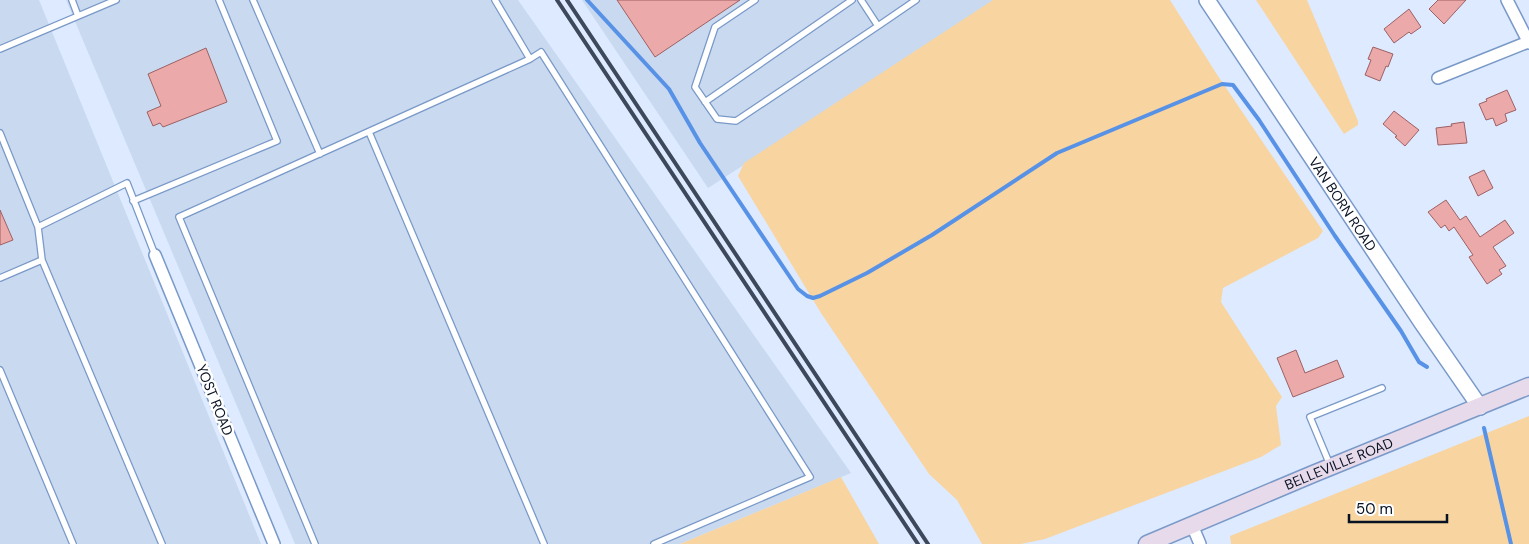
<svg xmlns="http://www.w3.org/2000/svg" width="1529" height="544" font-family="'DM Sans',sans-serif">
<rect width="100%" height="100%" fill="#ddeaff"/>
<path fill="#c9d9ef" d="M0,0H39L261,544H0Z
M66,0H518L851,473L680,544H295Z
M582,0H1000L708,188Z"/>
<path fill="#f8d5a0" d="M993,0H1170L1216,73L1323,231L1318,238L1223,288L1221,302L1282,397L1276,406L1281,445L1261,457L1045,539L1021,544H982L957,500L929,474L821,313L738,176L744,163Z
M1256,0H1307L1358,121V125L1344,134Z
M1529,416V544H1231L1230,536Z
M841,477L879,544H680Z"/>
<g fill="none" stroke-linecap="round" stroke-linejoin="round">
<path stroke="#5892e7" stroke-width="4" d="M587,0L669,89L700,143L798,289L807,296L813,298L820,296L867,273L932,235L1057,153L1222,84L1233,85L1259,120L1335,236L1401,331L1419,362L1427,367
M1484,428L1511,544"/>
</g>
<path fill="#eba9aa" stroke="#9d6163" d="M617,0H740L655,57Z
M1438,0H1466L1444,24L1429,9Z
M1409,9L1421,27L1411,34L1409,32L1394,43L1384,29Z
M1373,47L1393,54L1388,67L1386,66L1380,81L1365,75L1371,60L1368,59Z
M206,48L227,102L163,127L160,123L153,126L147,112L161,106L148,74Z
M1507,90L1516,110L1505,114L1507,121L1496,126L1493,118L1486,120L1479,104L1487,101L1486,99Z
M1394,111L1419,130L1405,146L1395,137L1397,136L1383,124Z
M1464,122L1467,143L1438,145L1436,128L1452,126L1451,124Z
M1484,170L1493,188L1478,196L1469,177Z
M1446,200L1460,220L1466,216L1480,237L1505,220L1514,233L1493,247L1506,266L1499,270L1502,274L1487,284L1469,257L1473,255L1454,227L1449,231L1445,225L1441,228L1428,212Z
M0,210L13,240L0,245Z
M1296,350L1305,373L1337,360L1344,377L1293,397L1277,358Z"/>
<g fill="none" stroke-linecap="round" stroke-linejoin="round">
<g stroke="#7999c8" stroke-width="8">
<path id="service" d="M72,0L78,16
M253,0L320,154
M495,0L530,59
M755,0L715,27L695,87L717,119L736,121L878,26
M861,0L878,26L916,0
M0,49L116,0
M705,102L852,0
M369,132L544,544
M0,133L38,227L42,260L162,544
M133,201L277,141L219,0
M38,227L127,183L155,255
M0,278L42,260
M0,370L73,544
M1330,465L1310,417L1382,388
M315,544L179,217L530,59L541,52L810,477L654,544"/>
</g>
<g stroke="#7999c8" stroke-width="14">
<path id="minor" d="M1507,0L1529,43
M1438,78L1528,42
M155,255L274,544
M1192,525L1200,544"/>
</g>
<g stroke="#7999c8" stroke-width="18">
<g id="tertiary">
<path id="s1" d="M1207,0L1422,323L1480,407"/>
</g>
</g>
<g stroke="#7999c8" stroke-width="19">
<g id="secondary">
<path id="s2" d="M1147,544L1313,474L1529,386"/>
</g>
</g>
<use href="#service" stroke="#fff" stroke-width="5.5"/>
<use href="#minor" stroke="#fff" stroke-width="11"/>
<use href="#tertiary" stroke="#fff" stroke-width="15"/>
<use href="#secondary" stroke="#e7daeb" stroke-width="16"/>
<path stroke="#3d495b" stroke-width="4" d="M557,0L918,544
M567,0L928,544"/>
</g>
<g text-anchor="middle" stroke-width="5" stroke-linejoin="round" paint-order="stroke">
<g font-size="14" fill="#071223" stroke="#fff">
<text dy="5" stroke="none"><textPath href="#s1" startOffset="245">VAN BORN ROAD</textPath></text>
<text transform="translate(215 400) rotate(68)" y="5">YOST ROAD</text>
<text dy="5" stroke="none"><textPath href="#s2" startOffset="208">BELLEVILLE ROAD</textPath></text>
</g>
</g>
<path d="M1349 514v8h98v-8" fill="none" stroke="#071223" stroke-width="2.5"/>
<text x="1356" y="514" font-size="15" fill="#071223" stroke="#ffffff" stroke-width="4" paint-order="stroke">50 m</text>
</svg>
